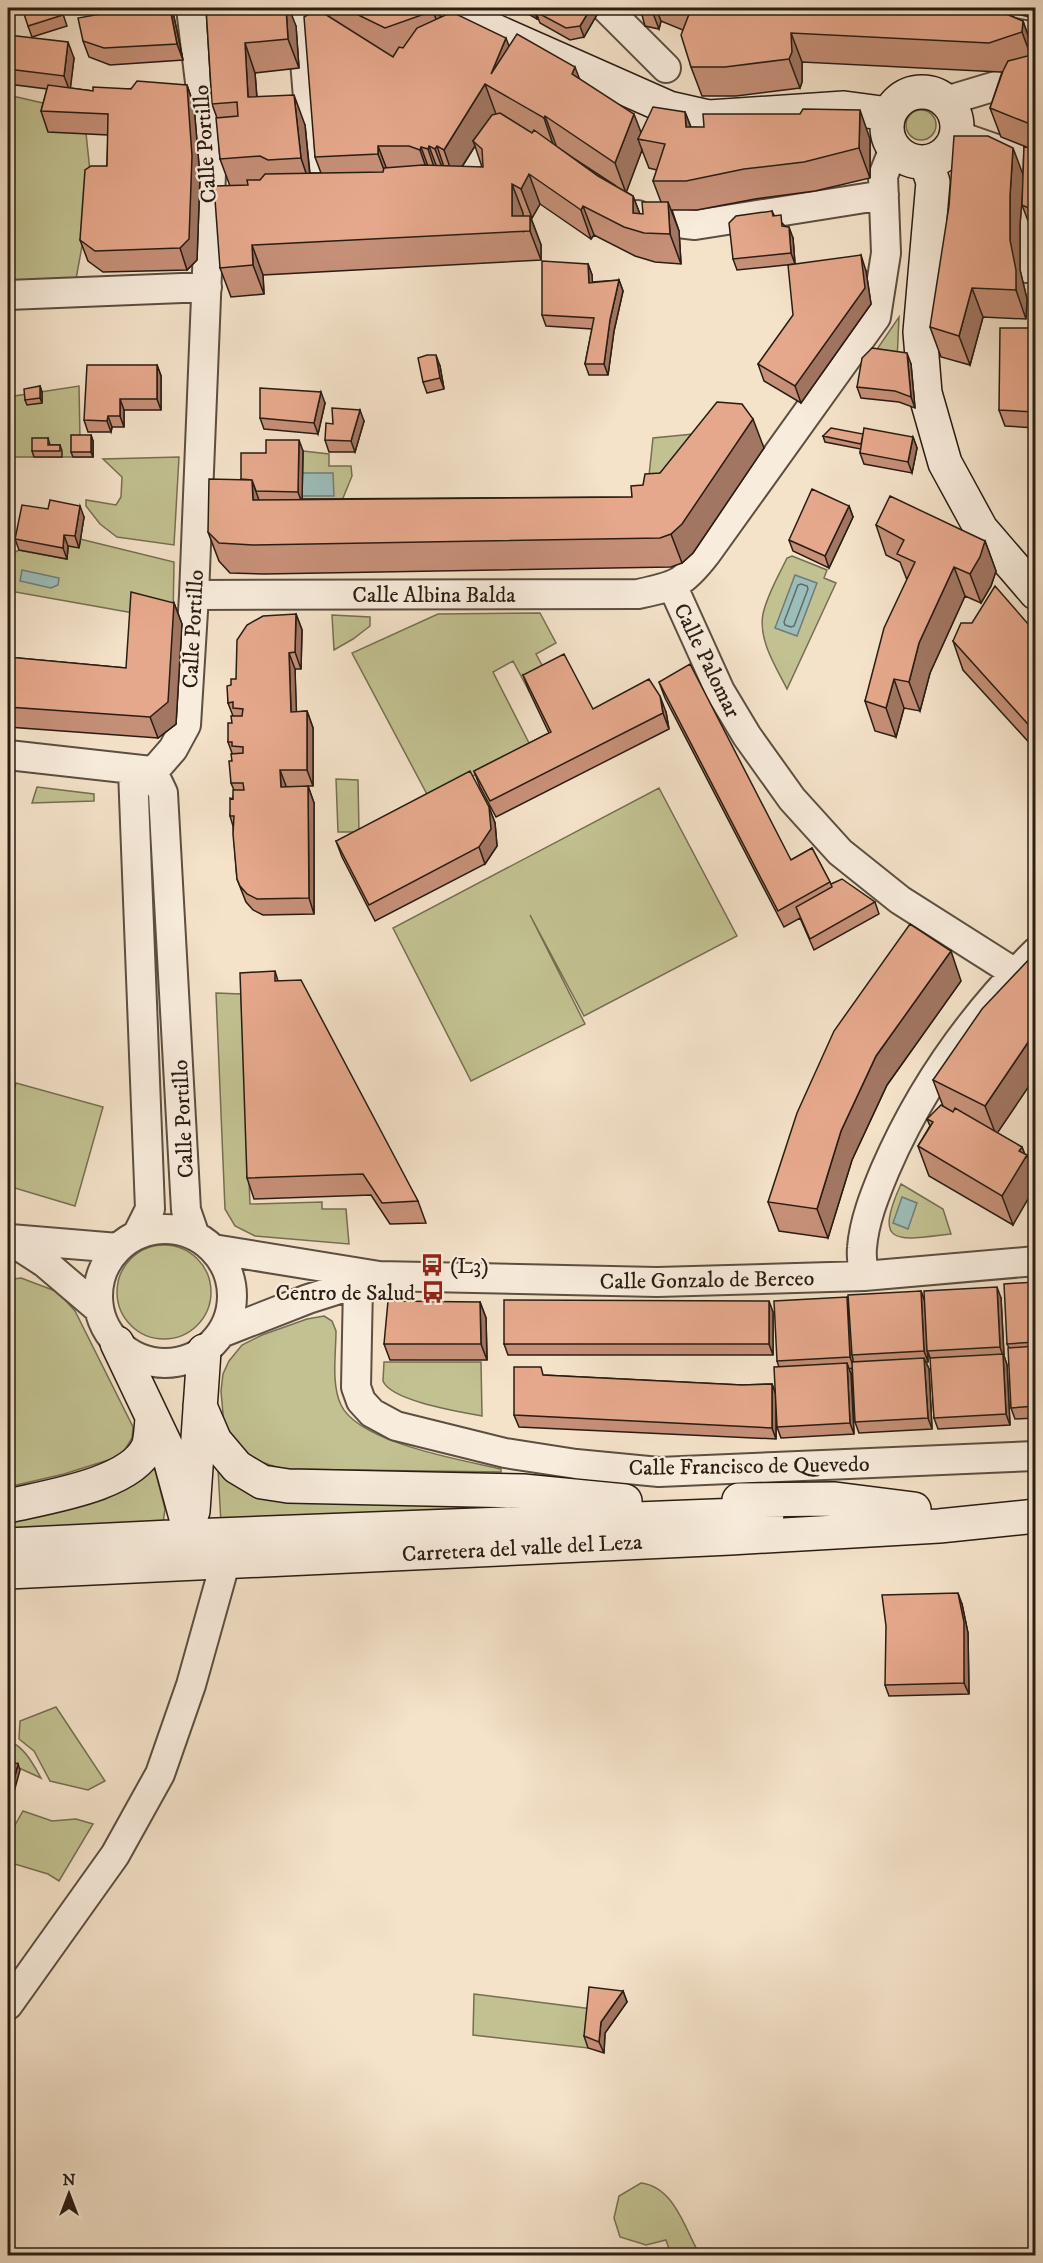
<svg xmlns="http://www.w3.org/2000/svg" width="1043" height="2263" font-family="'IM FELL DW Pica',serif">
<rect width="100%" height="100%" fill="#f4e2c9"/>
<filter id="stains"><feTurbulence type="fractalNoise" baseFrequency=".00333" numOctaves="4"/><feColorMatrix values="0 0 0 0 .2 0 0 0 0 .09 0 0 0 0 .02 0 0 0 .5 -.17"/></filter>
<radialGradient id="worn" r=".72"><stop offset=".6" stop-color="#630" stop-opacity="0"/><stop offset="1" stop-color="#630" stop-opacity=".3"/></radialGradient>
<path fill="#c2c191" stroke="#766e52" stroke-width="1.5" d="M8,95L56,106L86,133L92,191L76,279L8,283Z
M906 125a15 15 0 1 1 30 0a15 15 0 1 1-30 0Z
M899,317L897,361L871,358Z
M79,386L80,439L93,441V457H8V397Z
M714,432L648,485L653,438Z
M303,451L329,454V466H351L352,476L341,503L300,504Z
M179,457L174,545L117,537L100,524L86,506V500L116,505L121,497L122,477L103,459Z
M80,539L174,562L173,620L10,591L8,593V556L19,550L67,559L68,546L79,547Z
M792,556L827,570L824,578L836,583L787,689C776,667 758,640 763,614C767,595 779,575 787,558Z
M540,613L556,643L536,654L550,680L529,691L513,661L493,672L531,747L429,798L352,653L438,614Z
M332,615L370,617V626L353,639L334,650Z
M336,779L358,780L359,832H338Z
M37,787L94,794V801L32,803Z
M659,788L737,936L584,1016L530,915L585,1024L471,1081L393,928Z
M216,993L241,994L250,1204L322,1202V1209H346L349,1244L255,1236L235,1226L225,1209Z
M16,1083L103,1107L75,1206L8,1186V1112Z
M901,1184L943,1209L951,1234C899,1240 872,1248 901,1184Z
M117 1292a47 47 0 1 1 94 0a47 47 0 1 1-94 0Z
M21,1278L58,1292L75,1311L133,1427L132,1438L121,1456L64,1474L8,1487V1282L13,1279Z
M324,1316L332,1321L336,1331C336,1354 331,1384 341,1405C359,1443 462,1460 501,1469V1472L282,1469L244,1456L224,1425L221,1391L223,1374L229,1361L242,1345L262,1335L307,1319Z
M384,1362H481L482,1416C461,1412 391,1401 383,1381Z
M152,1458L165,1509L163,1523L8,1530V1514Z
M218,1469L550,1504L221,1523Z
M56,1707L105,1781L88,1790L50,1781L34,1751L19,1739L20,1721Z
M8,1740C25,1748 32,1762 41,1778L8,1763Z
M23,1811L52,1821L76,1819L93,1824L59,1881L48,1874L8,1862V1828L15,1825Z
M474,1994L592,2009L588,2048L473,2035Z
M641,2183C675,2187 685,2230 700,2255H671L666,2240L646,2245L620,2237L614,2218L619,2196Z"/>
<path fill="#9cbdb9" stroke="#6e7d77" stroke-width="1.5" d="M301,473H333L334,496H302Z
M22,570L59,578L58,585L51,588L20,581Z
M795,575L817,583L797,636L775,628Z
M902,1197L917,1203L908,1229L893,1223Z"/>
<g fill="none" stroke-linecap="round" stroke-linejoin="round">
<path stroke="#626c66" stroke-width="1.5" d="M801,584L807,586L808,589L794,626L791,627L785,625L784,622L798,585Z"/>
<g stroke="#5c4e40" stroke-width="32">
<path id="minor" d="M292,8L339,36
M606,8L666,68
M301,13L316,194
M990,29L1036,37
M946,101L1036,74
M956,135L1036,163
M452,188L469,187L479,152L506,130
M638,215L644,219L695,225L884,195
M1026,268L1028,177
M8,295L207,287
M673,587L720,691L747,736L792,799L840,852L900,900L1015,973
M194,595L638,594C675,586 682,585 706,554L876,317L886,253L883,176L894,148
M8,755L151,771
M133,771L150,1209L137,1235
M153,772L173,749L186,725L194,595L211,173L191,8
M153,772L163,793L186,1210L195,1236
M98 1296a67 67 0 1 1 134 0a67 67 0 1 1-134 0Z
M8,1239L45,1263L99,1309
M10,1239L118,1248
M213,1249L379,1276L657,1282L864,1276L1036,1261
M864,1276C863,1267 861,1257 862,1248C864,1221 875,1194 885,1170C920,1089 973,1014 1036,952
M358,1285L356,1387L361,1401L372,1413L396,1426L505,1453L576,1464L659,1472L1036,1456
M221,1333L308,1299L374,1278
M8,2005L115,1855L160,1774L191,1685L226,1560"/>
</g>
<g stroke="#291c13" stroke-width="36">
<path id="secondary" d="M443,8L669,108L709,117L844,108L889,114
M887 127a35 35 0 1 1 70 0a35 35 0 1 1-70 0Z
M926,162L933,182L920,332L925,393L945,463L981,529L1036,593
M117,1343L167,1448L191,1536L210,1546
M200,1406L215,1441L237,1467L262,1482L288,1486L523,1491L625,1501
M739,1500L835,1499L914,1509
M8,1506C45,1497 131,1485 148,1447C151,1439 151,1428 152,1419
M193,1511L204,1351
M8,1545L191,1536L767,1514
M8,1572L730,1538L939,1526L1036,1516"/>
</g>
<use href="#minor" stroke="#f8ecdc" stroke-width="28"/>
<use href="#secondary" stroke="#f8ecdc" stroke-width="33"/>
</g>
<path fill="#c69078" stroke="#291c13" stroke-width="1.5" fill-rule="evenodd" d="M61,8L67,26L32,37L28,26Z
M104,8H171L174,17L183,60L110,65L89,57L83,41L124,9L105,12Z
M206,8L296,26L299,68L255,73L257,97L305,125L310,173H321L315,157L310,14L302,8H437L441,17L509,46L579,79L641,132L685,112L691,127L870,139V178L815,191L755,199L697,210H672L679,231L681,264L655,262L635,256L594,235L591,239L540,204L532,218H531L541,245V260L263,275L264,294L231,297L220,268L230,186L220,159L217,118L212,104ZM475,146L482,167H462ZM556,146L572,157L616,186L598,176ZM642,150L649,168L657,170L653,181L661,202L643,214H640L633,196L626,192Z
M518,8H596L598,13L584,37L570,40L540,23L538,18L537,19Z
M620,8H962L990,9L982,8H1035V18L997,10L1023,21L1033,50V55L1035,54V235L1033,234L1022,205V193L1020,225V270L1027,299L1026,319L983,317L970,365L941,357L930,327L1023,175L1024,146L1001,137L990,108L1002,72H1000L802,62V82L800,88L736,96H702L691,67L683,30L661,21L659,29L645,26L642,15L626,11Z
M8,35L74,58L70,88L93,91L187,85L194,106L200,177L197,260L187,270L103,272L88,261L80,240L107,166L108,135L48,132L41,111L47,89L8,84Z
M772,211L774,215L785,226L793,238L795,264L737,270L733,259Z
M588,264L592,275V282L619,280L623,291L614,331L608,375H589L585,364L592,329L546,326L542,315Z
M866,271L871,304L801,403L764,381L758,364Z
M1035,341V428L1005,426L999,410Z
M911,364L915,408L899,402L861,398L857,387Z
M157,365L161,376V410H124V427H112L111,432H88L84,420Z
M440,366L444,389L427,393L423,382Z
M40,386L42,392V403L27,405L25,400Z
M325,403L318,434L264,429L260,418Z
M364,421L355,452H329L325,440L333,424Z
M91,435L93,441V457H73L71,452Z
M823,436L913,437L917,448L912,473L864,464L860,453L861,449L825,442Z
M48,438L50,445H60L62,451V457H34L32,451Z
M764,448L693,553L682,563L671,567L264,574L230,573L219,561L208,532L241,479L266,453L303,451L302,499L632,497L643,485L660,473Z
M849,506L853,517L829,568L793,551L789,540Z
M84,517L79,548L68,546L67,559L19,550L15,539Z
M876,525L985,541L996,571L991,586L981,603L965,596L930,673L920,711L904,708L896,737L875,731L865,701L907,580L900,562L886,555Z
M174,603L182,624L176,724L158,738L8,727V657L126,668Z
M296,614L302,630L301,669H295L296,712L307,711L313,728V786H308L314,803V914L263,915L253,910L246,902L237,879L233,826L230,816L233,799L234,790L231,783L232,753L228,742L232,723L233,716L228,703L231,685Z
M1035,632V749L963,670L953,641Z
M523,675L593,709L666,712L669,729L496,817L480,787L474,771L549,733L529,691Z
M659,682L791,860L812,848L831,884L875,902L879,914L814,950L800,918L784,927L665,698Z
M489,807L495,823L497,846L485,864L375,921L342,857L336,841Z
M275,971L278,981L418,1201L426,1223L390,1224L371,1195L254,1199L247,1178Z
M961,981L887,1085L852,1160L828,1238L779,1231L768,1202Z
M1035,1077L997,1133L1022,1147L1024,1153L1013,1225L929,1176L918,1146L930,1126L927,1119L943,1106L933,1080Z
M1035,1282V1418L1015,1419L1011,1408L1009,1348L1007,1344Z
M921,1291L924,1300L1001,1298L1004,1356L1007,1365L1010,1425L938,1429L934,1418L931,1360L928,1352V1362H926L929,1369L932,1429L859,1433L855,1422L852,1368L849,1369L851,1374L854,1434L781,1438L777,1427L776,1402V1439L519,1427L514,1415L543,1375L742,1385L772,1384L776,1394L779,1367L777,1361L847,1297L849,1303Z
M480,1302L486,1318L487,1360H390L384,1344Z
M773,1312V1355H508L504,1344Z
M962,1604L968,1633L969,1694L889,1696L885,1685Z
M623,1991L627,2002L605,2033L604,2053L588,2048L584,2036Z"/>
<path fill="#a17662" stroke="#291c13" stroke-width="1.5" d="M170,8H171L174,17L183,60L177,44Z
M286,8H289L296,26L299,68L288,39Z
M433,8H437L441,18L444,40L433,11Z
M533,8H543L536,12L538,18L537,19Z
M591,8H596L598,13L584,37L580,26Z
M651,8H656L661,21L659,29Z
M1023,21L1033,50V62L1022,32Z
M791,33L802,62V82L800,88L789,59Z
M506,38L517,67L491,74Z
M68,42L74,58L70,92L64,76Z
M245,43L255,73L259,126L248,97Z
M575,67L586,96L572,74Z
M485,84L496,114L473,141L475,146L454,179L444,150Z
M187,85L194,106L200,177L197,260L187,270L180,248Z
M294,95L305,125L311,188L301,158Z
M860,110L870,139V178L859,148Z
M685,112L696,141L686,127Z
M634,114L644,140L638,139L642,150L626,193L615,163Z
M545,116L556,145L554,147L544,118Z
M378,146L389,175V183L378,154Z
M429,146L440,176L438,179L428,149Z
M437,146L447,176L446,178L435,149Z
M421,147L432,177L430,179L420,150Z
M1013,148L1024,177L1020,225V270L1027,299L1026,319L1016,290L1010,240V196Z
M529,174L540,204L532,218L521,189Z
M512,184L523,213V231L512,216Z
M633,196L644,225L633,213Z
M668,202L679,231L681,264L670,234Z
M583,206L594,235L591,239L581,210Z
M530,216L541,245V260L530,231Z
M789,227L793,238L795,264L791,253Z
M252,245L263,275L264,294L253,265Z
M861,255L866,271L871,304L801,403L795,386Z
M588,264L592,275L593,294L589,283Z
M619,280L623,291L614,331L608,375L604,364L610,320Z
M972,288L983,317L970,365L959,336Z
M1031,328L1035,341V400L1032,389Z
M907,353L911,364L915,408L911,397Z
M436,355L440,366L444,389L440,378Z
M157,365L161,376V410L157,399Z
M40,386L42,392V403L40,398Z
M321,392L325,403L318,434L314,423Z
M120,399L124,410V427L120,416Z
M360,410L364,421L355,452L351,441Z
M108,416L112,427L111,432L107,421Z
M753,419L764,448L693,553L682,563L671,534Z
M91,435L93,441V457L91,452Z
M913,437L917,448L912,473L908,462Z
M299,440L303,451L302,503L298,492Z
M252,480L262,509L253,500Z
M80,506L84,517L79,548L75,536Z
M849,506L853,517L829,568L825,556Z
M64,535L68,546L67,559L63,548Z
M985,541L996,571L991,586L981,603L970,574Z
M954,567L965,596L930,673L920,711L909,682L919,643Z
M174,603L182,624L176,724L158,738L150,717Z
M296,614L302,630L301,669L295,652Z
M289,653L295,669L297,728L291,712Z
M894,679L904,708L896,737L886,708Z
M660,696L666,712L669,729L663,713Z
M307,711L313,728V786L307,770Z
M280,770L286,786L287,803L281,787Z
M308,786L314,803V914L309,898Z
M489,807L495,823L497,846L485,864L479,847Z
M951,951L961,981L887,1085L852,1160L828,1238L817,1209L841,1131L876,1056Z
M1035,1032V1077L996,1135L985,1106Z
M1022,1147L1026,1157L1027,1155L1035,1178V1187L1013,1225L1002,1196L1019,1151Z
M997,1287L1001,1298L1004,1356L1007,1365L1010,1425L1006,1414L1003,1356L1000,1347Z
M921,1291L925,1302L928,1362L924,1351Z
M847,1297L851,1308L852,1355L853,1359L854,1368L850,1357Z
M769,1301L773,1312V1355L769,1344Z
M480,1302L486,1318L487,1360L481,1344Z
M924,1358L929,1369L932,1429L928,1418Z
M847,1363L851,1374L854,1434L850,1423Z
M772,1384L776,1395V1439L772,1428Z
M958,1593L962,1604L968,1633L969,1694L964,1683Z
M18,1764L20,1770L9,1810L8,1803Z
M623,1991L627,2002L605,2033L604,2053L599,2042L601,2022Z"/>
<path fill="#e6a88c" stroke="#291c13" stroke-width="1.5" d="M22,8H61L63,15L28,26Z
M134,8H170L177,44L104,48L83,41L78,18Z
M206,8H286L288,39L245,43L248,97L294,95L301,158L268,160L260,156L220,159L216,118L238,116L237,102L212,104Z
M344,8H433V11L385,28Z
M539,8H591L580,26L566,28L536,12Z
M687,8H962L994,9L1023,21L1022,32L989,43L791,33L792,52L789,59L725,67H691L681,35L691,9Z
M317,9L393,57L399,47L403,48L417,28L452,12L506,38L491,74L517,34L575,67L572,74L634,114L615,163L545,116L544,118L485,84L444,150L437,146L435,149L429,146L428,149L421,147L420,150L409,146H378V154L315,157L304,17Z
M8,35L68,42L64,76L8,69Z
M1035,54V126L990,108L1003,71L1008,61Z
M137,81L187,85L192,156L189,239L180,248L95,251L80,240L85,170L91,166H107L108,114L41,111L48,85L93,91V87L131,89Z
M653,107L685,112L686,127H704L703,114H800L803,109L860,110L859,148L804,162L744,169L686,181H653L665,144L638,139Z
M500,113L532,133L534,130L598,176L633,196V213L643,214L642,202H668L670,234L644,233L624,227L583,206L581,210L529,174L521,189L512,184V216H530V231L252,245L253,265L220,268L214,186L248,185L247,180H260L265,174L383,172L384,168L423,165L483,167L482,149L473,141L492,115Z
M954,136H988L1013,148L1010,196V240L1016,270V290L972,288L959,336L930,327L949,206Z
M1024,146L1035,151V211L1022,205Z
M772,211L773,216L781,215L782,226L789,227L791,253L733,259L729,223L736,216Z
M861,255L865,288L795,386L758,364L793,315L788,265Z
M542,261L588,264L589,283L619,280L610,320L604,364H585L594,318L542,315Z
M1000,328H1031L1032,389H1035V412L999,410Z
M872,348L907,353L911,397L895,391L857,387L862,358Z
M427,355H436L440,378L423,382L418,358Z
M87,365H157V399H120V416H108L107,421L84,420Z
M40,386V398L25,400L24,389Z
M260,388L321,392L314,423L260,418Z
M717,402L742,404L753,419L682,524L671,534L660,538L253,545L219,543L208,532L209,479L252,480L253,500L632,497L631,486L643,485L645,474L660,473Z
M332,408L360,410L351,441L325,440L326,423L333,424Z
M831,428L863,434L861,444L823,436Z
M864,428L913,437L908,462L860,453Z
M71,435H91V452H71Z
M32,438H48V445H60V451H32Z
M266,440H299L298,492L256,491L252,480L241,479V453H266Z
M812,489L849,506L825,556L789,540Z
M890,496L985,541L980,557L970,574L954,567L919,643L909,682L894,679L886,708L865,701L884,628L915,562L897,554L904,540L876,525Z
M50,500L80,506L75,536L64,535L63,548L15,539L22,505L48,509Z
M995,586L1035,632V732L953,641L961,623H972Z
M131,592L174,603L168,702L150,717L8,707V657L126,668Z
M296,614L295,652L289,653L291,712L307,711V770H280L281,787L308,786L309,898L257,899L247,894L240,886L237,879L233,834L234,816H230V798L233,799V790H244L243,783H231L229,761H232L231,754L243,753V747L232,746V742H228V723H232L231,716H242L243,709L233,708V702L228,703L227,686L231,685V679H236L237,640L247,625L263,616Z
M564,654L593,709L649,679L660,696L663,713L490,801L474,771L551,732L523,675Z
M690,664L791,860L812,848L830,882L778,911L659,682Z
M470,771L489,807L491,829L479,847L369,905L336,841Z
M842,879L875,902L810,939L796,907L832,887L831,884Z
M910,924L951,951L876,1056L841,1131L817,1209L768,1202L797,1113L834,1031Z
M1035,953V1032L985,1106L933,1080L982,1009Z
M275,971V981L301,980L418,1201L382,1203L363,1174L247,1178L240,973Z
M941,1105L953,1112L955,1108L1022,1147L1019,1151L1027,1155L1002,1196L918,1146L933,1122L927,1119Z
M1035,1282V1342L1007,1344L1004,1284Z
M997,1287L1000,1347L927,1351L924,1291Z
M921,1291L924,1351L852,1355L848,1295Z
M847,1297L850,1357L777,1361L774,1301Z
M504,1300L769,1301V1344H504Z
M388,1301L480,1302L481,1344H384Z
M1035,1346V1406L1011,1408L1008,1348Z
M1003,1354L1006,1414L934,1418L930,1358Z
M924,1358L928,1418L855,1422L852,1362Z
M847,1363L850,1423L777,1427L774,1367Z
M514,1367H541L543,1375L742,1385L772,1384V1428L514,1415Z
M958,1593L964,1622V1683L885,1685L886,1626L882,1595Z
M8,1761L18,1764L8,1803Z
M589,1987L623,1991L601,2022L599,2042L584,2036Z"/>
<defs>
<g id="bus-bare" transform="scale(1.8)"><path d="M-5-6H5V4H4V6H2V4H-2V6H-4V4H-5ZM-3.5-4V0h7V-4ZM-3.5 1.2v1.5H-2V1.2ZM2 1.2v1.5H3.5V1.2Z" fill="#8f2418" stroke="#f8ecdc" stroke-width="2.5" paint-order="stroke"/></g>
</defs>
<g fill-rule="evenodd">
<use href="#bus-bare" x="432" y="1265"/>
<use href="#bus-bare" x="433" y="1292"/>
</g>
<g text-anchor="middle" stroke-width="4.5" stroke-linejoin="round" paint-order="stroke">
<g font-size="22" fill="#291c13" stroke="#f8ecdc">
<text transform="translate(204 144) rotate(-94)" y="8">Calle Portillo</text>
<text x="434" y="602">Calle Albina Balda</text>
<text transform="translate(192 629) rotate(-87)" y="8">Calle Portillo</text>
<text transform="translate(708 660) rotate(64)" y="8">Calle Palomar</text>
<text transform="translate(182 1119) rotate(-93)" y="8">Calle Portillo</text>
<text transform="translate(707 1279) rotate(-1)" y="8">Calle Gonzalo de Berceo</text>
<text transform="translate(749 1465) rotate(-1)" y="8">Calle Francisco de Quevedo</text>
<text transform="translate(522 1547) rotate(-3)" y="8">Carretera del valle del Leza</text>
</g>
<g font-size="22" fill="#291c13" stroke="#f8ecdc" text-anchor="start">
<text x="450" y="1273">(L3)</text>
<text x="415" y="1300" text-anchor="end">Centro de Salud</text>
</g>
</g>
<rect width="1043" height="2263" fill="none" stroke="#f4e2c9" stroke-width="30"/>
<rect x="9" y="9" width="1025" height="2245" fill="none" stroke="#291c13" stroke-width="3"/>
<rect x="15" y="15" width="1013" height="2233" fill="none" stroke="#291c13" stroke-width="1.5"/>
<g transform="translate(69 2194)" stroke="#f8ecdc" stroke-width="4.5" paint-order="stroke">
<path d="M0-4.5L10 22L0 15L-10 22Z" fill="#291c13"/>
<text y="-9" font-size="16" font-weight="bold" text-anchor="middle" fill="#291c13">N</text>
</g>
<rect width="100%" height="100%" filter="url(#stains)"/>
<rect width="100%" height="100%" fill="url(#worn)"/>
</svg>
